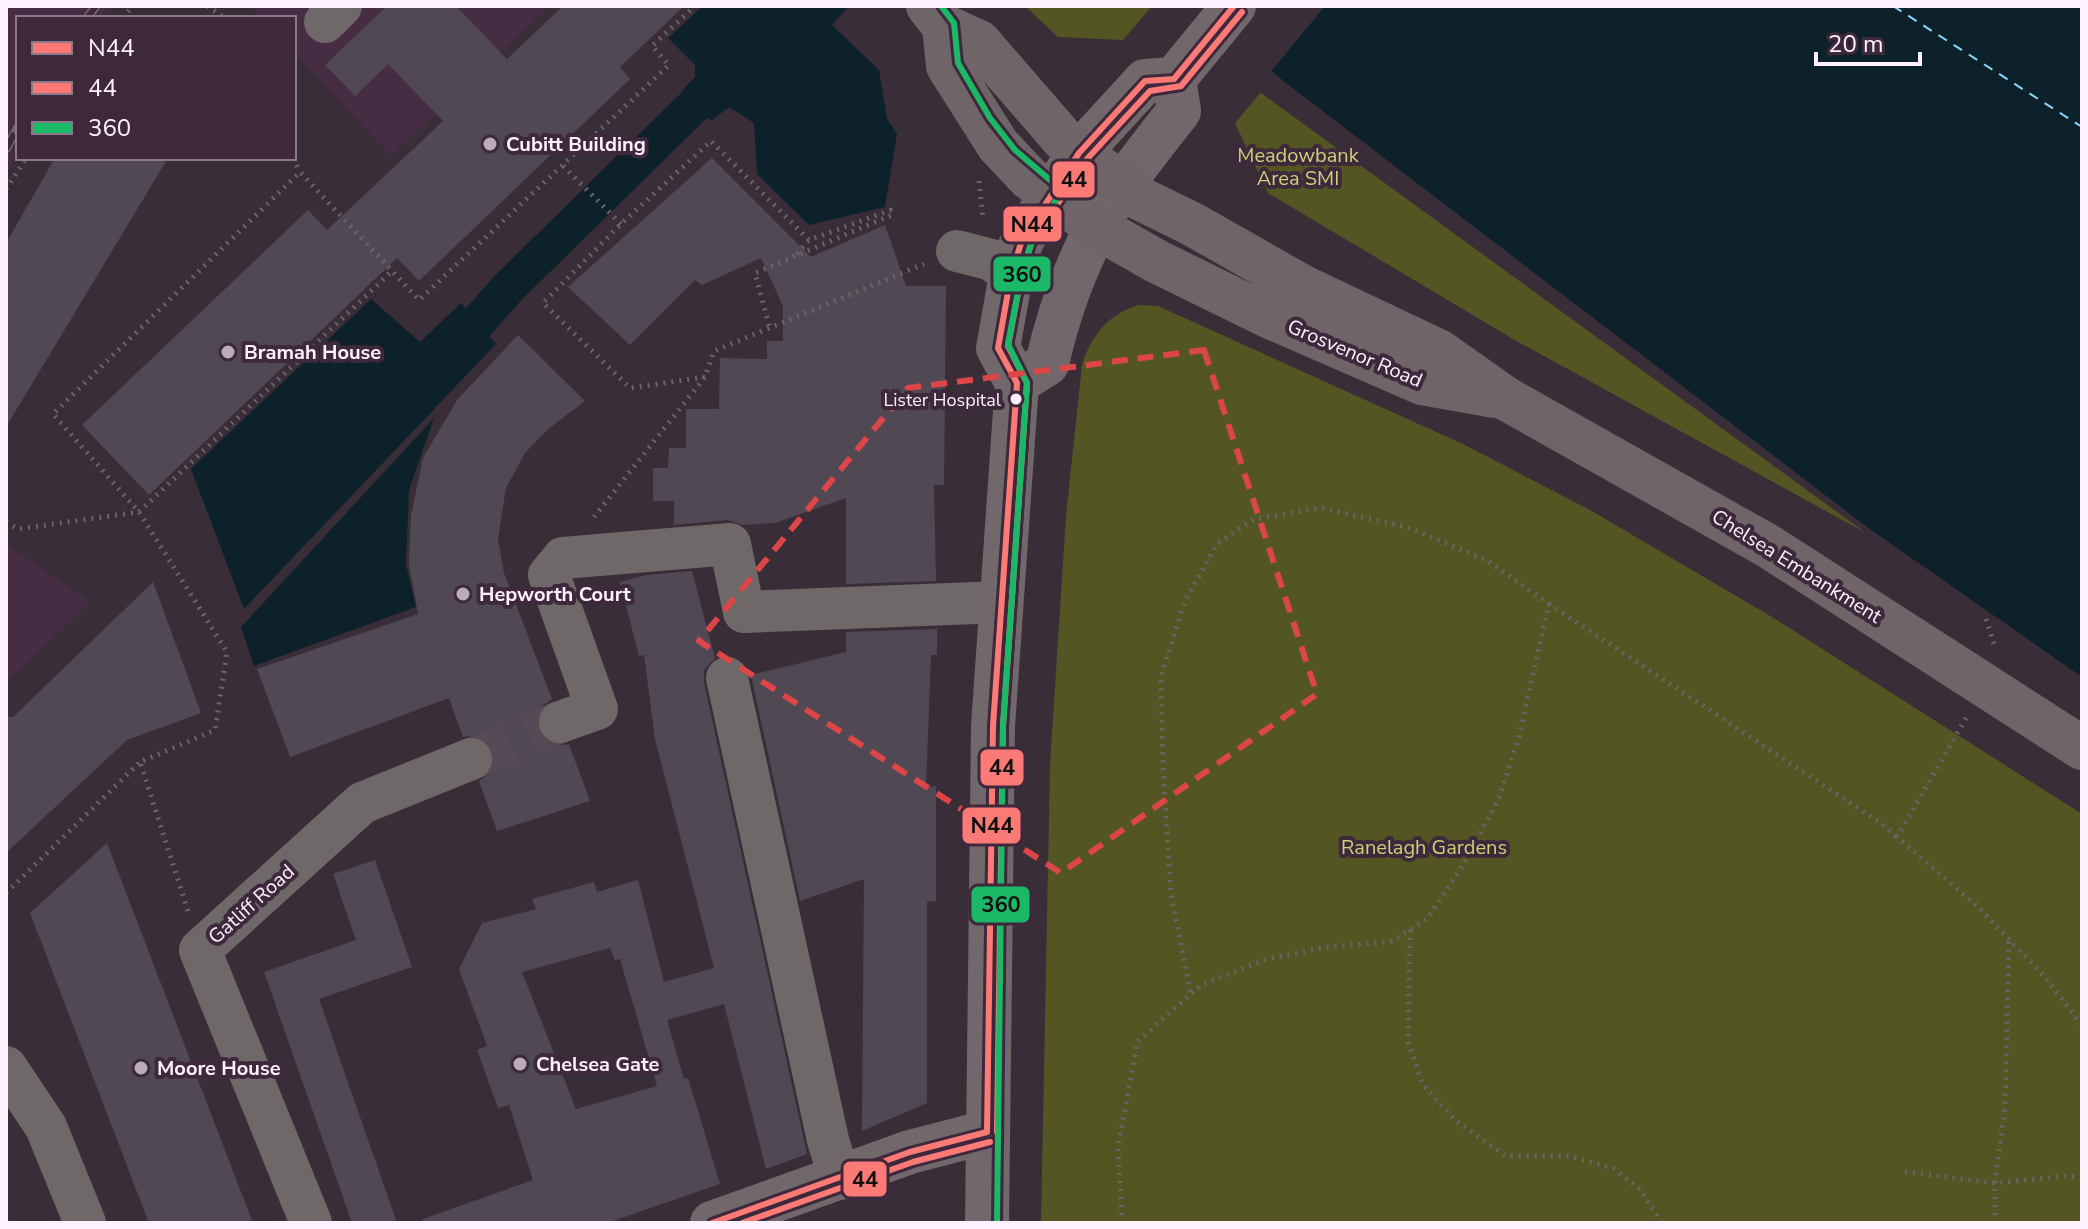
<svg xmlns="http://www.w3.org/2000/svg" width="2088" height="1229" font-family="'Nunito Sans',sans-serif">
<rect width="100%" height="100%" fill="#392d38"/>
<path fill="#472d44" d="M6,6H110L100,18H18V154L6,174Z
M251,6H550L391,156L294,52V18H262Z
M6,544L91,602L6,683Z"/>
<path fill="#535522" d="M1025,6H1152L1123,40L1058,37Z
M1261,92V93L1866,533L1513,339L1268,193L1235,123Z
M1139,305L1158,306L1465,445L1590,510L1772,617L2082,814V1223H1041L1050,764L1066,516L1082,365C1091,335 1110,313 1139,305Z"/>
<path fill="#0d212b" d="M703,6H849L832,25L879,70L887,119L897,134L885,207L809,225L757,174L754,123L729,107L712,120L689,113L681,92L695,77V65L668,38Z
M1195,6H2082V677L1867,527L1286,83Z
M371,299L420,342L461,303L496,344L244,609L191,469Z
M434,418L409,490L406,564L416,607L254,666L241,627Z"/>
<path fill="#392d38" d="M1191,6H1325L1269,74Z"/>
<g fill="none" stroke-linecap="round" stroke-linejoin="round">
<path stroke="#0d212b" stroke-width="36" d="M477,323L508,288L722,78"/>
<path stroke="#88d7fa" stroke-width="2" stroke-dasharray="10 8" stroke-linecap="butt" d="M1893,6L2082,127"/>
</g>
<path fill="#504953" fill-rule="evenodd" d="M387,6H456L507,59L563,6H684L620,67L630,79L419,281L397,258L149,495L82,425L308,210L327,230L443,121L388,64L355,96L325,65Z
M55,158H168L6,427V243Z
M712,158L811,257L885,225L906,286H946L944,485H934L936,581L846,584V498L775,523L743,525L728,520L674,525V501H653V468H668L669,448H686V409H719L720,358L767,359V341H783V306L761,258L702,285L695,280L630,345L568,287Z
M518,335L585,401L547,430L525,453L506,488L498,539L504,573L552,699L541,707L536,718L537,729L545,741L556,746L569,744L590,801L497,831L479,781L490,773L495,762L493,751L485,740L475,735L463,737L449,698L290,757L257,669L418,614L409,564L411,516L423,458L457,400Z
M692,571L715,658L704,670V683L807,1154L766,1169L724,1004L667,1020L684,1079L688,1078L720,1184L607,1223H423V1219L533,1180L509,1105L498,1108L477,1050L487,1046L459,969L482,923L536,909L532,899L594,882L597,892L638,880L664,982L714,968L655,739L644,655L639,656L620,582L647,575ZM610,948L615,960L620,959L657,1086L576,1109L522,972Z
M153,582L201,713L127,740L6,853V717H13Z
M937,629V655H931L926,787L936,786V901L927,902V1103L862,1131L864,879L800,901L751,675L846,652V632Z
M107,843L253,1223H149L30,913Z
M375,860L412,967L319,999L397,1223H352L264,972L356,940L333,874Z"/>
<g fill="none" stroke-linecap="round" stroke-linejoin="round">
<path stroke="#574a56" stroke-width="42" stroke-dasharray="42 21" stroke-linecap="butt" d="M471,759L560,722"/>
<path stroke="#6b6468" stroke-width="5" stroke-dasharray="2 6" stroke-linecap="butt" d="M207,6L225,18
M123,18L133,6
M293,158L300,172
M563,166L621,224
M979,181L983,219
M6,189L26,158
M797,254L809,240
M705,377L630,388L543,303L621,224L711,141L809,240L891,210L892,215L755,273L770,329
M594,517L705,377L714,351L924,264
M6,522L18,529L139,512L392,271
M1549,604L1882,824L1897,837
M1986,619L1994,644
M1966,718L1897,837L1978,907L2043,975L2082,1025
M6,893L140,762
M188,911L140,762L215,730L227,652L139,512L53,414L300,172L419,300L669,65L652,46L695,6
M1410,930L1408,1042L1423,1085L1456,1121L1506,1156H1569L1614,1169L1640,1189L1662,1223
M1905,1172L1995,1183L2067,1176L2082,1178
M1122,1223L1118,1146L1138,1041L1201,985L1264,960L1325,947L1390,942L1427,919L1465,862L1499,798L1519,736L1549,604L1488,561L1407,527L1321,508L1254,519L1217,544L1185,601L1161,677L1163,769L1171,894L1191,994
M1995,1223V1183L2005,1107L2009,941"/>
<path stroke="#6f6868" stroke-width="42" d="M325,22L341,6
M957,251L992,260L1011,275
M727,678L828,1140L840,1179
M560,722L597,709L549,575L563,558L730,544L744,612L1002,602
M6,1067L46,1127L85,1223
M311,1223L200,950L362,803L471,759"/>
<path stroke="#70686b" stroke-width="44" d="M1017,383L1047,364C1061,301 1086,238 1123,184C1141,159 1160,135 1179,111L1174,79
M712,1223L910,1152L987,1132
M987,1223L993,726L1017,383L998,348L1011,275L1022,240L1079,153L1145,81L1174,79L1234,6"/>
<path stroke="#6f6468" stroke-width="44" d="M928,6L944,26L979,42L1063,139L1139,198L1192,224L1303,287L1440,352L1505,398L1768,546L2082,748
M944,26L948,66L998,145L1029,178L1096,227L1156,261L1268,316L1422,383L1495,396"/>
<g stroke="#70686c" stroke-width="9">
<path id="rail" d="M87,18L96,6
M6,149L18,127"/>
</g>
<use href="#rail" stroke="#3e283c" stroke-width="6" stroke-dasharray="18" stroke-linecap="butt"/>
<g stroke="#3e283c" stroke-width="12">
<path id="bus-1" d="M987,1132L993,726L1017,383L998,348L1011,275L1022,240L1079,153L1145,81L1174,79L1234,6
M712,1223L910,1152L987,1132"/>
</g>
<g stroke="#3e283c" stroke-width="12">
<path id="bus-2" d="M997,1132L1003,726L1027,383L1008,346L1021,277L1031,244L1087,159L1150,91L1181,86L1242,12
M742,1223L913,1162L990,1142"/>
</g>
<g stroke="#3e283c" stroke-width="12">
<path id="bus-3" d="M941,6L954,23L958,63L990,118L1015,150L1057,186L1060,193L1031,244L1021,277L1008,344L1027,383L1003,726L997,1223"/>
</g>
<use href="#bus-1" stroke="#fc7a76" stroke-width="6"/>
<use href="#bus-2" stroke="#fc7a76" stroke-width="6"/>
<use href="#bus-3" stroke="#1ab867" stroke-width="6"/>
</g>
<path fill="none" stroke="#dc4648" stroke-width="6" stroke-dasharray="16 10" stroke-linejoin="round" d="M1204,350L1317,694L1061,873L699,641L908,388Z"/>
<g fill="#baacb8" stroke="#3e283c" stroke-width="3">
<circle cx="490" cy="144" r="8"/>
<circle cx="228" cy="352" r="8"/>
<circle cx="463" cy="594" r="8"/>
<circle cx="520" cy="1064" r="8"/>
<circle cx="141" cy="1068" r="8"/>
</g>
<circle fill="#fff0fd" stroke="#3e283c" stroke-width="3" cx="1016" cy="399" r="7"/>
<g text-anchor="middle" stroke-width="8" stroke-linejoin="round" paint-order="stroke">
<g font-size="18" fill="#fff0fd" stroke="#3e283c" text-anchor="end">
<text x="1001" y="406">Lister Hospital</text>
</g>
<g font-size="20" font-weight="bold" fill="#fff0fd" stroke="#3e283c" text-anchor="start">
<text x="506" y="151">Cubitt Building</text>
<text x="244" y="359">Bramah House</text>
<text x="479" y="601">Hepworth Court</text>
<text x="536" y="1071">Chelsea Gate</text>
<text x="157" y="1075">Moore House</text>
</g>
<g font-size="20" fill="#cbd277" stroke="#3e283c">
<text x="1298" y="162">Meadowbank<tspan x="1298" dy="23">Area SMI</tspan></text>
<text x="1424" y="854">Ranelagh Gardens</text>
</g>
<g font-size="20" fill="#fff0fd" stroke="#3e283c">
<text transform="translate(1355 353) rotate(23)" y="7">Grosvenor Road</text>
<text transform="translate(1797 566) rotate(32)" y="7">Chelsea Embankment</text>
<text transform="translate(251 904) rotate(-42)" y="7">Gatliff Road</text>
</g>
</g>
<g stroke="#3e283c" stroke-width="3">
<rect x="1051" y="160" width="45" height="39" rx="8" fill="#fc7a76"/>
<rect x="1002" y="205" width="61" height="38" rx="8" fill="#fc7a76"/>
<rect x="992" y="255" width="60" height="38" rx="8" fill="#1ab867"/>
<rect x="979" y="748" width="46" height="39" rx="8" fill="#fc7a76"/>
<rect x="961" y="806" width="61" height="39" rx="8" fill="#fc7a76"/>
<rect x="970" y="885" width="61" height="39" rx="8" fill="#1ab867"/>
<rect x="842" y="1160" width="46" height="38" rx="8" fill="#fc7a76"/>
</g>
<g font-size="22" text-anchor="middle" font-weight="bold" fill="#111">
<text x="1074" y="187">44</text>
<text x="1032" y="232">N44</text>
<text x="1022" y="282">360</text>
<text x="1002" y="775">44</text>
<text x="992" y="833">N44</text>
<text x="1001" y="912">360</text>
<text x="865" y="1187">44</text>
</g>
<rect width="2088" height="1229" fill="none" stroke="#fff0fd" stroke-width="16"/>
<rect x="16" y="16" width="280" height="144" fill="#3e283c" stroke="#8b7889" stroke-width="2"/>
<rect x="32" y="42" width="40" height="12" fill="#fc7a76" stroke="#8b7889" stroke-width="2"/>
<text x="88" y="56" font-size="24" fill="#fff0fd">N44</text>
<rect x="32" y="82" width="40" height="12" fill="#fc7a76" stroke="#8b7889" stroke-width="2"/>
<text x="88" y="96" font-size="24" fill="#fff0fd">44</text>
<rect x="32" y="122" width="40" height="12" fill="#1ab867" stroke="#8b7889" stroke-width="2"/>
<text x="88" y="136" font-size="24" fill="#fff0fd">360</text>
<path d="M1816 52v12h104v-12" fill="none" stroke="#fff0fd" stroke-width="4"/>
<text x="1828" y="52" font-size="24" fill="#fff0fd" stroke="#3e283c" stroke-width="6" paint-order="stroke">20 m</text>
</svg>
